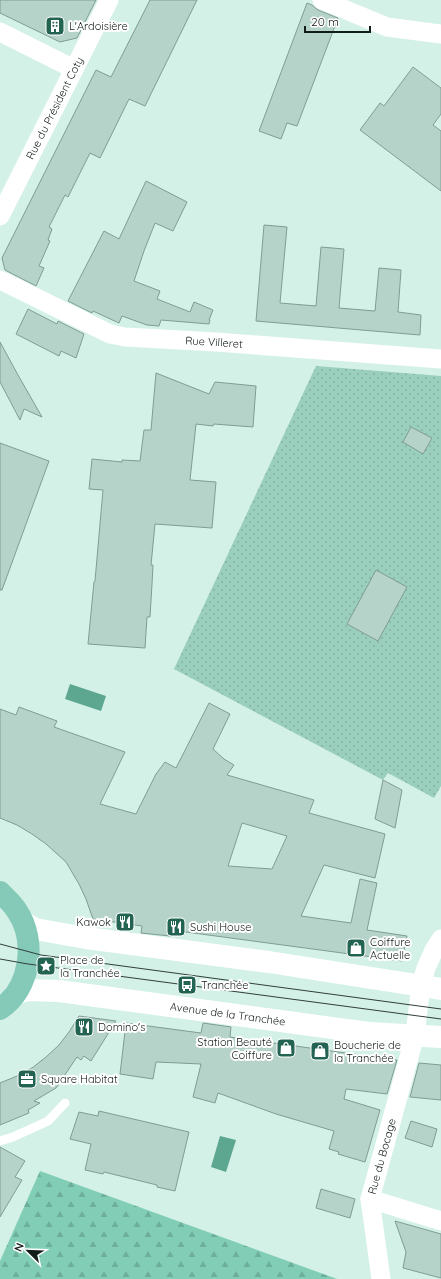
<svg xmlns="http://www.w3.org/2000/svg" width="441" height="1279" font-family="Quicksand,sans-serif">
<defs>
<pattern id="grass-dots" width="8" height="8" patternUnits="userSpaceOnUse"><rect width="8" height="8" fill="#9acebd"/><path d="M2 2h.1M6 6h.1" fill="none" stroke="#84b0a2" stroke-width="1.8" stroke-linecap="round"/></pattern>
<pattern id="forest-firs" width="22" height="20" patternUnits="userSpaceOnUse"><rect width="22" height="20" fill="#81cdb5"/><path d="M5 1l3.5 6h-7zM16 11l3.5 6h-7z" fill="#6eaf9b"/></pattern>
</defs>
<rect width="100%" height="100%" fill="#d3f1e6"/>
<path fill="url(#grass-dots)" d="M316,366L441,376V786L434,798L388,773L383,780L174,669Z"/>
<path fill="url(#forest-firs)" d="M40,1171L337,1279H0V1261Z"/>
<path fill="#5da791" d="M70,684L106,696L101,711L65,699Z
M220,1136L236,1140L226,1172L211,1167Z"/>
<path fill="#b6d3c9" stroke="#819d93" fill-rule="evenodd" d="M0,0H96L77,38L60,42L0,13Z
M150,0H197L145,106L129,99L100,158L90,153L68,197L65,195L49,227L52,229L48,240L50,241L39,266L44,268L36,286L5,270L2,258L96,70L111,77Z
M307,3L312,5L318,10L338,18L297,126L287,123L281,139L259,131Z
M413,67L441,88V114L433,125L441,131V191L360,130L380,103L384,106Z
M146,181L187,202L173,231L155,223L144,251L134,281L160,291L157,299L190,312L194,302L213,310L209,320H210L209,324L161,320L159,326L147,325L122,316L119,323L93,311L92,313L68,301L104,231L119,239Z
M264,225L287,227L280,303L316,306L321,247L344,249L339,308L375,311L379,268L401,270L398,312L421,315L420,335L256,321Z
M28,309L57,324L58,321L84,334L76,358L61,351L59,356L16,334Z
M0,342L18,375L42,417L24,409L20,420L0,382Z
M156,373L209,394L215,382L256,386L253,427L214,424L213,426L196,424L190,480L216,482L212,528L155,524L151,565H153L152,584L150,617H147L145,648L88,644L94,582L95,581L103,490L89,489L92,459L122,462V460L140,461L144,430H151Z
M411,427L432,438L423,454L403,442Z
M0,443L49,461L2,590H0Z
M376,570L407,587L378,641L347,624Z
M209,703L230,714L213,749L224,759L234,765L227,775L314,800L309,813L385,834L375,878L324,865L301,916L351,923L360,879L377,883L367,930L407,936L402,961L171,930L170,936L141,933L142,926L93,919L86,899L79,884L66,862L46,844L32,834L17,825L0,818V709L16,715L19,707L57,721L54,727L125,752L100,804L136,814L156,774L165,762L176,768ZM242,823L287,836L272,869L228,866Z
M383,780L402,790L395,828L375,819Z
M79,1016L116,1021L91,1061L84,1056L81,1060L77,1057L56,1088L34,1101L40,1103L28,1110L29,1113L0,1125V1083L17,1076L32,1068L46,1057L59,1045L69,1032Z
M126,1023L201,1033L203,1023L231,1027L230,1037L397,1060L387,1094L346,1089L344,1099L380,1110L365,1162L338,1154L339,1152L329,1149L334,1131L276,1114L218,1093L215,1103L193,1097L201,1064L156,1062L153,1079L120,1074Z
M419,1063L441,1065V1100L410,1097Z
M99,1111L189,1132L175,1191L157,1187V1185L104,1172L103,1174L85,1170L91,1144L70,1139L79,1112L98,1116Z
M411,1121L437,1129L432,1147L405,1138Z
M0,1147L25,1161L15,1177L22,1180L0,1217Z
M321,1189L355,1199L350,1218L316,1208Z
M395,1221L441,1234V1278L403,1268L406,1252Z"/>
<g fill="none" stroke-linecap="round" stroke-linejoin="round">
<path stroke="#fff" stroke-width="9" d="M0,1141L13,1137L48,1121L65,1103"/>
<g stroke="#fff" stroke-width="19">
<path d="M322,0L387,27L441,34"/>
<path d="M0,32L74,69"/>
<path id="s1" d="M0,216L109,0"/>
<path id="s2" d="M0,280L110,334L125,337L216,342L441,359"/>
<path d="M370,1199L441,1221"/>
<path id="s3" d="M381,1279L370,1199L415,1035L421,985L426,968L434,950L441,939"/>
</g>
<g stroke="#fff" stroke-width="22">
<path d="M23,922L35,929L86,938L269,962L441,989"/>
<path id="s4" d="M15,994L27,990L59,991L369,1033L441,1037"/>
</g>
<path stroke="#85cab8" stroke-width="22" d="M0,892C6,898 13,904 17,911C37,941 31,988 0,1009"/>
<path stroke="#313e3a" stroke-width="1" d="M0,944L41,955L441,1009
M0,959L28,964L441,1019"/>
</g>
<defs>
<g id="building-square" transform="scale(1)"><rect x="-9" y="-9" width="18" height="18" rx="4" fill="#226352" stroke="#fff"/><path d="M-4-6H4V6H1V3H-1V6H-4ZM-2.5-4.3h1.7v1.8h-1.7ZM.8-4.3h1.7v1.8H.8ZM-2.5-1h1.7V.8h-1.7ZM.8-1h1.7V.8H.8Z" fill="#fff"/></g>
<g id="restaurant-square" transform="scale(1)"><rect x="-9" y="-9" width="18" height="18" rx="4" fill="#226352" stroke="#fff"/><path d="M-5-6h1v4h1v-4h1v4h1v-4h1v5L-1.5 .5V6h-2V.5L-5-1ZM5-6V6H3V1.5H1.5Q1.5-4 5-6Z" fill="#fff"/></g>
<g id="shop-square" transform="scale(1)"><rect x="-9" y="-9" width="18" height="18" rx="4" fill="#226352" stroke="#fff"/><path d="M-5-2.5h2.3a2.7 3.5 0 0 1 5.4 0H5L5.5 6h-11ZM-1.5-2.5h3a1.5 2.3 0 0 0-3 0Z" fill="#fff"/></g>
<g id="sight-square" transform="scale(1)"><rect x="-9" y="-9" width="18" height="18" rx="4" fill="#226352" stroke="#fff"/><path d="M0-6L1.8-2.2L6-1.7L2.9 1.2L3.7 5.4L0 3.3L-3.7 5.4L-2.9 1.2L-6-1.7L-1.8-2.2Z" fill="#fff"/></g>
<g id="bus-square" transform="scale(1)"><rect x="-9" y="-9" width="18" height="18" rx="4" fill="#226352" stroke="#fff"/><path d="M-5-6H5V4H4V6H2V4H-2V6H-4V4H-5ZM-3.5-4V0h7V-4ZM-3.5 1.2v1.5H-2V1.2ZM2 1.2v1.5H3.5V1.2Z" fill="#fff"/></g>
<g id="office-square" transform="scale(1)"><rect x="-9" y="-9" width="18" height="18" rx="4" fill="#226352" stroke="#fff"/><path d="M-6-3h4V-5.5h4V-3h4V5H-6ZM-1-4.5V-3h2v-1.5ZM-6 0V1H6V0Z" fill="#fff"/></g>
</defs>
<g fill-rule="evenodd">
<use href="#building-square" x="55" y="26"/>
<use href="#restaurant-square" x="125" y="922"/>
<use href="#restaurant-square" x="176" y="927"/>
<use href="#shop-square" x="356" y="948"/>
<use href="#sight-square" x="46" y="966"/>
<use href="#bus-square" x="187" y="985"/>
<use href="#restaurant-square" x="84" y="1027"/>
<use href="#shop-square" x="286" y="1048"/>
<use href="#shop-square" x="320" y="1051"/>
<use href="#office-square" x="27" y="1079"/>
</g>
<g text-anchor="middle" stroke-width="4" stroke-linejoin="round" paint-order="stroke">
<g font-size="11" fill="#121c19" stroke="#fff" text-anchor="start">
<text x="69" y="30">L'Ardoisière</text>
<text x="111" y="926" text-anchor="end">Kawok</text>
<text x="190" y="931">Sushi House</text>
<text x="370" y="946">Coiffure<tspan x="370" dy="13">Actuelle</tspan></text>
<text x="60" y="964">Place de<tspan x="60" dy="13">la Tranchée</tspan></text>
<text x="201" y="989">Tranchée</text>
<text x="98" y="1031">Domino's</text>
<text x="272" y="1046" text-anchor="end">Station Beauté<tspan x="272" dy="13">Coiffure</tspan></text>
<text x="334" y="1049">Boucherie de<tspan x="334" dy="13">la Tranchée</tspan></text>
<text x="41" y="1083">Square Habitat</text>
</g>
<g font-size="11" fill="#121c19" stroke="#fff">
<text dy="4" stroke="none"><textPath href="#s1" startOffset="121">Rue du Président Coty</textPath></text>
<text dy="4" stroke="none"><textPath href="#s2" startOffset="227">Rue Villeret</textPath></text>
<text dy="4" stroke="none"><textPath href="#s4" startOffset="215">Avenue de la Tranchée</textPath></text>
<text dy="4" stroke="none"><textPath href="#s3" startOffset="125">Rue du Bocage</textPath></text>
</g>
</g>
<g transform="translate(28 1251) rotate(293)" stroke="#ffffff" stroke-width="3" paint-order="stroke">
<path d="M0-3L7 15L0 10L-7 15Z" fill="#121c19"/>
<text y="-6" font-size="11" font-weight="bold" text-anchor="middle" fill="#121c19">N</text>
</g>
<path d="M305 26v6h65v-6" fill="none" stroke="#121c19" stroke-width="2"/>
<text x="311" y="26" font-size="12" fill="#121c19" stroke="#ffffff" stroke-width="3" paint-order="stroke">20 m</text>
</svg>
